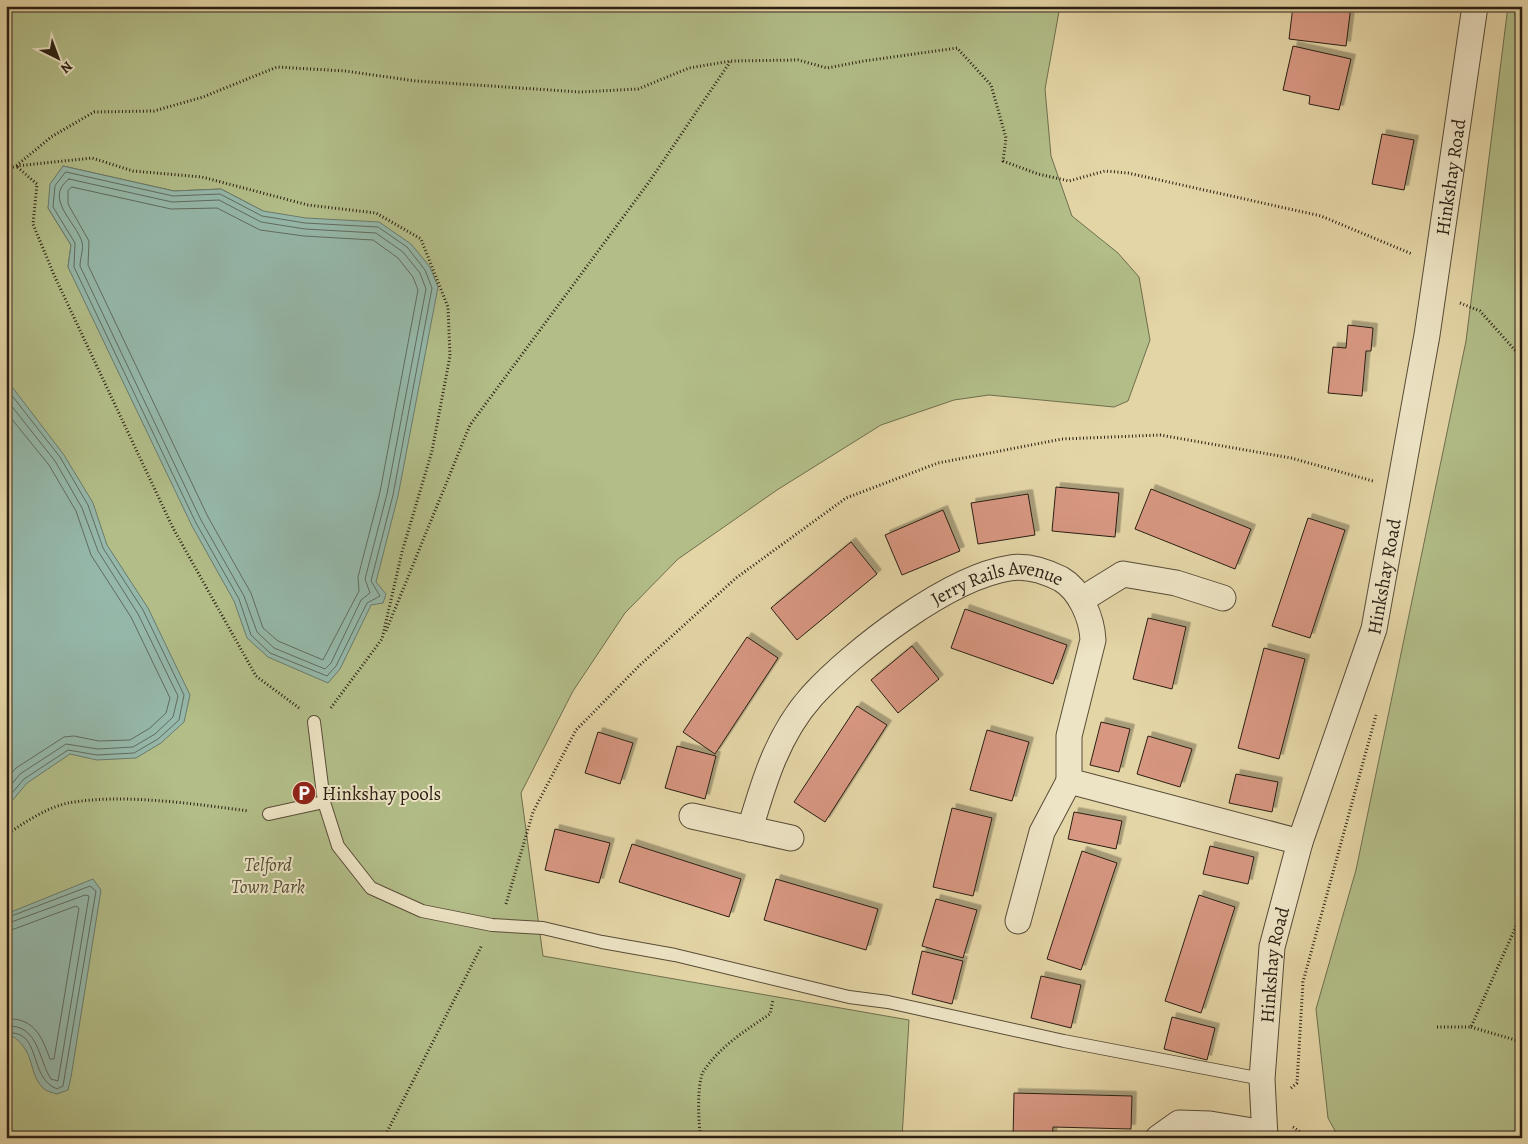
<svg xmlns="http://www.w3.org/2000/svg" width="1528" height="1144" font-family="Alegreya,serif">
<defs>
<filter id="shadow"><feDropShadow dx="4.5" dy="-4.5" stdDeviation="0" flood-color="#0004"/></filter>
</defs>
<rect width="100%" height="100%" fill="#e4d5a6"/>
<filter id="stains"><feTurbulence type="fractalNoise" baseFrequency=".004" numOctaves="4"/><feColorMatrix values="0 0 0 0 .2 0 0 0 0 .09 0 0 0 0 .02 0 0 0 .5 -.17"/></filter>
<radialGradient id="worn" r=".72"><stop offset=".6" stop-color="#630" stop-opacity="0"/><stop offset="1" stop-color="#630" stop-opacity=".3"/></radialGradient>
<path fill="#b2bd88" stroke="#6e6e4e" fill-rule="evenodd" d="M6,6H1060L1045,89L1051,156L1072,216L1118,253L1139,277L1150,340L1128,401L1114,407L989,395L954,400L881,425L777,490L678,559L625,613L573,691L521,793L543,956L909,1020L902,1138H6V480L19,398L6,379ZM63,166L174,191L221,189L263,211L68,267L71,245L48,208Z
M1508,6H1522V1138H1339L1328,1118L1316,1009L1356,870L1466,341Z"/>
<path fill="#95b8aa" stroke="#6a7b6e" d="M63,166L174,191L221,189L263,211L306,218L379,222L411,244L430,267L438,287L398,496L376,582L386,594L383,603L371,605L340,669L328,683L268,657L247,638L234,601L192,526L68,267L71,245L48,208L50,184Z
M6,379L64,455L93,503L107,545L148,608L190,695L184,722L161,743L136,758L97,760L70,754L27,783L6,808Z
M93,879L101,890L71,1077L68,1090L57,1094C53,1093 46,1091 43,1088C28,1073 36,1054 14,1037L6,1038V914Z"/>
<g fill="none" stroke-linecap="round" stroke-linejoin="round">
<path stroke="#606c5e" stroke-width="1" d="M66,172L173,196L220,194L262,216L305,223L378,227L407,247L425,270L432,288L393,495L371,581L380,596L367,603L336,666L327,676L270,653L251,635L239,599L196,523L74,267L75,243L53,207L55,186Z
M69,179L172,202L219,200L261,222L305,229L376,233L403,252L420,273L426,289L387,494L365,579L370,593L361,600L331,663L325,669L274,648L257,632L244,596L201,520L80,266C80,258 84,249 82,242C76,222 43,198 69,179Z
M72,187L171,209L217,208L260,230L304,236L373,240L398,258L413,277L418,290L380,492L358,577L359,591L323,660L278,641L263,628L251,593L208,517L88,265L89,241L68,204V191Z
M6,388L60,457L88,505L103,548L143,610L184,695L179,720L158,739L134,753L97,755L68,750L24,779L6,800
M6,399L55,461L82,508L98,551L138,614L178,696L173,717L155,734L133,747L98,749L66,744L20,774L6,791
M6,412L49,465L76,511L91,555L131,617L170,698L166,713L150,728L130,740L99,741L74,736L64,737L16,768L6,779
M6,918L90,886L96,891L63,1086L57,1089C27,1077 43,1029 6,1033
M6,924L85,895L89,896L58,1081L51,1079C38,1059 39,1024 6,1026
M6,932L76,906L79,908L54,1059H50C42,1037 34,1017 6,1019"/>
</g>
<path fill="#d79781" stroke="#2a1f13" filter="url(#shadow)" d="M1293,6H1351L1346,46L1289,39Z
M1293,46L1351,59L1339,110L1309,104L1310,96L1283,90Z
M1382,134L1414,140L1404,190L1372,184Z
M1348,325L1373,328L1371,351H1366L1362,396L1328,393L1333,347L1346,348Z
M1056,487L1119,493L1115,537L1052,531Z
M1151,489L1251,529L1235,569L1135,529Z
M1028,494L1035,535L978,544L971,503Z
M943,510L960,551L902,575L885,535Z
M1308,518L1345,530L1310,638L1272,626Z
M851,542L877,574L797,640L771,608Z
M965,609L1067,645L1053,684L951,648Z
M1148,618L1186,627L1172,689L1133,679Z
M747,637L778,658L715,754L683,732Z
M912,646L939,679L898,713L871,680Z
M1264,648L1305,659L1279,759L1238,748Z
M857,706L887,725L825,822L794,802Z
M1101,722L1130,729L1119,772L1090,765Z
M987,730L1029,742L1012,801L970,790Z
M598,732L633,743L620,784L585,773Z
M1148,736L1192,749L1180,787L1137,774Z
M677,746L716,756L705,799L665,788Z
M1236,774L1278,782L1272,812L1229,803Z
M952,808L992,818L973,896L933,887Z
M1074,812L1122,821L1116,849L1068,839Z
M555,829L610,843L599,883L545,870Z
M632,844L741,879L729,917L619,882Z
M1210,846L1254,857L1248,884L1203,874Z
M1082,851L1117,863L1081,970L1047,959Z
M776,879L878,909L866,950L764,920Z
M1199,895L1235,907L1201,1013L1165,1001Z
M936,899L977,910L963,958L922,946Z
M922,951L963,961L952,1004L912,994Z
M1041,976L1081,985L1071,1028L1031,1018Z
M1172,1017L1215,1028L1207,1060L1164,1049Z
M1014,1093L1132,1096L1131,1129L1053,1127L1052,1138H1013Z"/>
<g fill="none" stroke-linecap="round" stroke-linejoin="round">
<g stroke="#584c38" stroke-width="14">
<path id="lane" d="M314,722L324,802
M269,814L324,802L338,846L371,888L422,911L492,925L543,928L602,942L675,955L849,997L888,1002L1064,1041L1262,1079"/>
</g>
<g stroke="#584c38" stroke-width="27">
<g id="street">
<path d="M1081,600L1123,574L1176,583L1223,598"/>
<path d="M692,816L791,838"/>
<path id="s1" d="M750,829C764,781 778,734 812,696C853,651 949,577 1010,568C1027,565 1045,571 1061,579C1080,590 1092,618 1093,640L1069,736V781L1300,842"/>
<path d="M1018,921L1042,832L1069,781"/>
<path d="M1158,1138L1179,1123L1210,1124L1265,1133"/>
<path id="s2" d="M1265,1138L1262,1079L1272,947L1300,842L1374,629L1427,335L1475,6"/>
</g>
</g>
<path stroke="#2a1f13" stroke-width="3" stroke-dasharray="1 2.5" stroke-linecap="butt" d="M6,169L16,166L92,158L133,171L202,177L308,205L376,213L421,239L448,307L450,356L432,451L402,552L382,639L330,709
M1460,303L1480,311L1522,358
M386,631L470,425L649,182L730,62
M299,708L256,676L173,528L54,275L33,224L37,184L16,166L51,137L94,112L154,111L203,97L277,67L345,71L416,81L580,92L638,89L689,68L731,61L798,60L827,68L864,61L957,48L991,85L1006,138L1003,161L1038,174L1069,181L1105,171L1128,173L1321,216L1412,254
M6,835C25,822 46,808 68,803C123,793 194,804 249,811
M506,904L533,812L576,730L640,665L736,578L846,498L938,463L1062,439L1160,435L1291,458L1373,481
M1437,1027H1471L1522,913
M1471,1027L1522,1042
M1291,1088L1297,1083L1303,982L1376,715
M1293,1127L1309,1138
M384,1138L482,945
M701,1138C698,1125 697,1083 703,1072C719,1047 746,1030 770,1014L773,1000"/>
<use href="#lane" stroke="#ede4c5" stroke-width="12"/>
<use href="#street" stroke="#ede4c5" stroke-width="25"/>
</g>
<defs>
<g id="parking-disc" transform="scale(1.25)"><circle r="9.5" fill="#8f2418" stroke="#ede4c5"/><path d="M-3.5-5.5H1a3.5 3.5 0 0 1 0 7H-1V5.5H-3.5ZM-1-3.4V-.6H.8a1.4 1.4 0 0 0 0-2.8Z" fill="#fff"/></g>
</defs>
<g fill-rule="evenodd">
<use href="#parking-disc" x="304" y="793"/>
</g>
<g text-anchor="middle" stroke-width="4" stroke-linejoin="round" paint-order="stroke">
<g font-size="19" fill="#2a1f13" stroke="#ede4c5">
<text dy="7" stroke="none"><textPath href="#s2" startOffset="984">Hinkshay Road</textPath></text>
<text dy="7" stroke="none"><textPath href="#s2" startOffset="579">Hinkshay Road</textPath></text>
<text dy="7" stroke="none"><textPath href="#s1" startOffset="372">Jerry Rails Avenue</textPath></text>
<text dy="7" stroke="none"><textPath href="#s2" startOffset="174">Hinkshay Road</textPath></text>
</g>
<g font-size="19" fill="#2a1f13" stroke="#ede4c5" text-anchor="start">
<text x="322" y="800">Hinkshay pools</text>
</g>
<g font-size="19" font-style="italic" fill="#534e36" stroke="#ede4c5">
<text x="268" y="871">Telford<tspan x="268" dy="22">Town Park</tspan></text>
</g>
</g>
<rect width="1528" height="1144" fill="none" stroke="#e4d5a6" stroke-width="25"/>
<rect x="8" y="8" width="1513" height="1129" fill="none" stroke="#2a1f13" stroke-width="2.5"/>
<rect x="12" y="12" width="1503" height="1119" fill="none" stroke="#2a1f13"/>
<g transform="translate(58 58) rotate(138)" stroke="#ede4c5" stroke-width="4" paint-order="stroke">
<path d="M0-4L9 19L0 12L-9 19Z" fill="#2a1f13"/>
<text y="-8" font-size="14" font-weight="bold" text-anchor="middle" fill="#2a1f13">N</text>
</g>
<rect width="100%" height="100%" filter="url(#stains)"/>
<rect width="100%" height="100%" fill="url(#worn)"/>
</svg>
